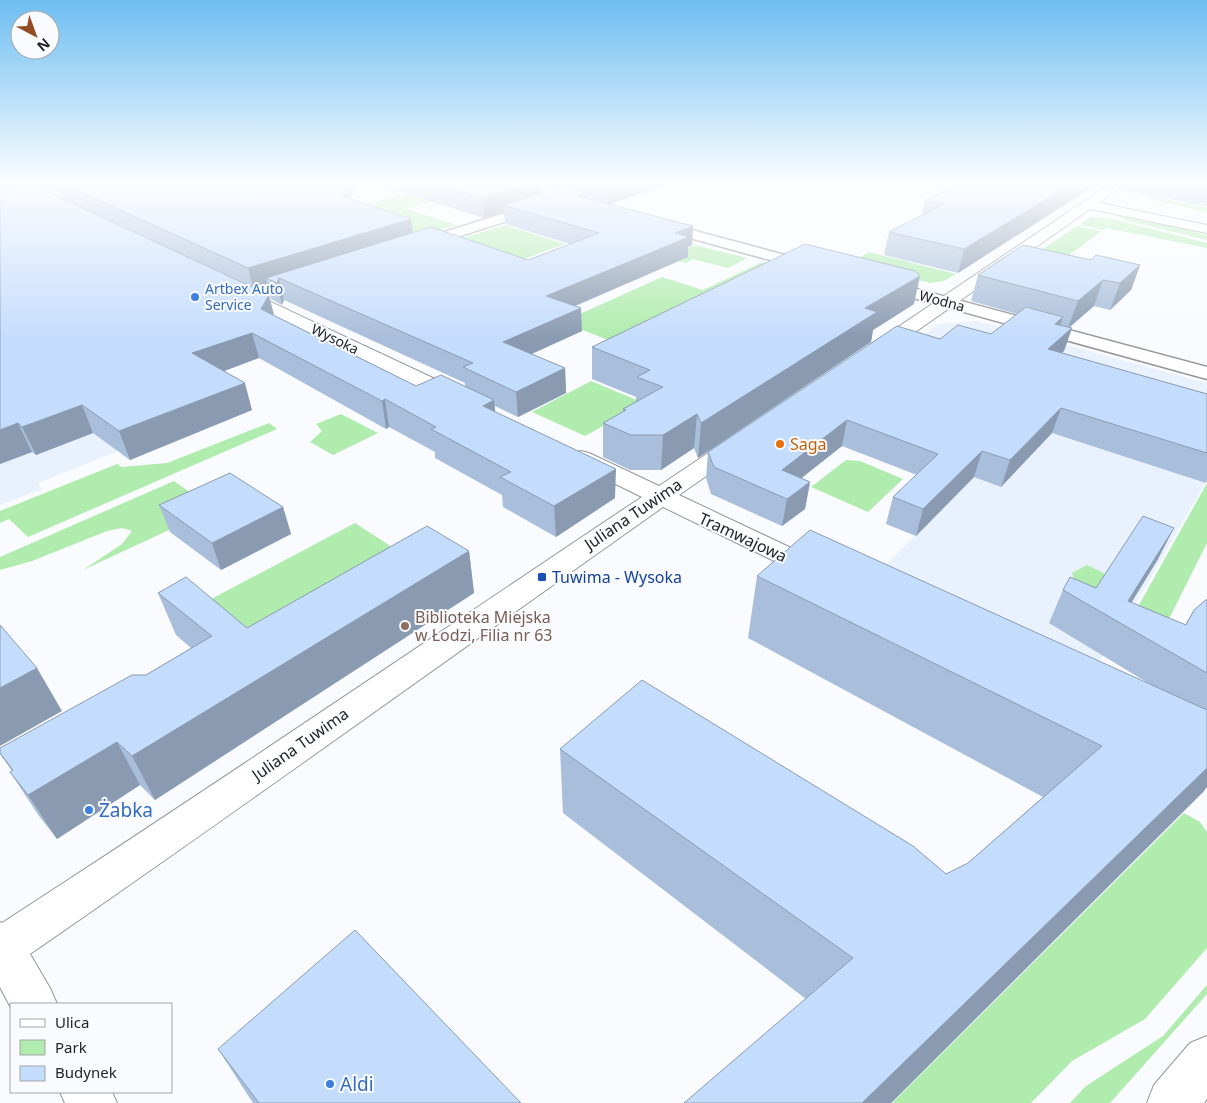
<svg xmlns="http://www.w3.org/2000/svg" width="1207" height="1103" font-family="'Noto Sans',sans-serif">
<rect width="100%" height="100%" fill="#f9fbff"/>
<path fill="#e9f1fc" d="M977,321L1207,383V480L1113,643L1093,669L880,571L1007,443L849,388L939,324Z
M197,381L118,451L38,483L42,489L0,505V421Z"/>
<path fill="#b0ecad" d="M422,189L447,197L407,209L457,225L418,237L342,211Z
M1147,196L1207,207V212L1144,198Z
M1121,214L1207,235V240L1125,220L1119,216Z
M1090,217L1108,218L1207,243V248L1106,228L1103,230L1080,225Z
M505,225L565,244L499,268L436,246Z
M1077,226L1101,231L1055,266L1021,264Z
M695,245L747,258L728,268L693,259L686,263L651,254L682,251Z
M869,252L956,274L944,281L930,283L850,263Z
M762,262L795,270L639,352L562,322L662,277L703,290Z
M591,381L644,403L585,436L532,412Z
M341,414L378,433L333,455L310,442L322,431L316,424Z
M269,423L277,429L28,537L9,519L0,523V511L117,464L122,467L167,463Z
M846,460L860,461L903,479L868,512L811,487Z
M174,481L214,509L83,570L122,544L132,531L122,528L107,531L32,561L0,570V557Z
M1207,483V543L1158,641L1121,637Z
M355,523L395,549L238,641L198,606Z
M1087,565L1131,586L1124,602L1074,579L1072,573Z
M1184,813L1200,822L1207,832V948L1145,1019L1072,1061L1031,1103H892Z
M1207,985V994L1110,1103H1070L1086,1086L1163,1036Z"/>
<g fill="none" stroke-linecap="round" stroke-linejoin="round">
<g stroke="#94979b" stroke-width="3">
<path id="street" d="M537,203L543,207L542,210L422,248H412L410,245L412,242Z
M658,221L819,264L822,267L819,270L814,272L653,228L651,225Z
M883,280L1207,367V379L877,288L875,285L877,282Z"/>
</g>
<g stroke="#94979b" stroke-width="2">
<path id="secondary" d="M95,183H119L113,187L0,211V203Z
M1111,183H1125L1099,203L1207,225V233L1090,209L884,354L877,356L870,354L867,350L870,346Z
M239,287L467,394L470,399L467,404L459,405L451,404L233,296L231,292L233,288Z
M737,437L745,439L749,444L745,449L679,495L825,564L829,570L825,576L815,579L805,576L663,507C452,656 243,807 30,954L50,988L57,1004H11V1008L0,987V922L2,923C217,784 429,639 642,497L573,463L569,458L573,453L581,451L589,453L659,486L729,439Z
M1207,1036V1099L1204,1103H1147L1154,1085L1190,1043Z
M60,1092H112L117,1103H65Z"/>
</g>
<use href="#street" fill="#fff" fill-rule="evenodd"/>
<use href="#secondary" fill="#fff" fill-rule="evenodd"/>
</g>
<path fill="#a9beda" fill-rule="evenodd" d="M0,183H19L21,187L30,185L26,183H356L351,199L411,219L413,233L528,260L570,244L505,224L504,211L484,218L371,183H673L609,204L693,226L692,245L688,247V257L575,306L582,331L531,354L565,368L566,393L518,417L495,406V412L615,498L556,537L503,507L502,495L435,458V452L389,427L386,429L259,358L224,371L252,410L130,460L93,433L36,455L32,452L0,464ZM542,188L552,190L542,193ZM58,189L61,197L48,191ZM268,286L271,299L282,305L284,300L465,383V386H416L274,315L258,290Z
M960,183H1108L1102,187L1094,186L958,273L884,255L889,232L922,216L925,201Z
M1121,183H1207V206L1119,190Z
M1091,260L1140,265L1131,290L1110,310L1094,306L1069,328H1072L1064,351L1061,353L1207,394V480L1206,483L1052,433L1001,487L974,477L916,536L886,524L893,497L917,475L842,446L801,478L810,482L805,509L782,526L711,494L706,478L708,452L940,339L991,334L1017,314L971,301L978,275Z
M914,304L873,330L871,342L698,458L694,448L661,470H630L603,457V423L623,412V409L636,402V397L592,379V347Z
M159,505L283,507L291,534L221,570L170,532Z
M469,551L474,593L155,800L140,785L57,839L39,816L10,772L12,771L0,754L146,675L191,648L176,635L158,593L247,628Z
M1158,559L1131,603L1185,625L1194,610L1207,599V787L1203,792L891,1103H684L806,999L563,813L560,749L946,874L968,863L1043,797L748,638L757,576L1153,686L1049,623L1063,590L1096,588Z
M218,1049L521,1103H253Z"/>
<path fill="#8a9bb1" d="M0,183H19L25,196L0,202Z
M41,183H56L58,189L44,192Z
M346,183H356L345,215L342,196Z
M531,183H542V199L503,205L504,211L484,218L483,198Z
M614,183H673L607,205V185Z
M1073,183H1095L1094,186L958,273L964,249Z
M1103,183H1108L1102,187Z
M587,193V212L578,196Z
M411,219L414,240L279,278L284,300L282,305L277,283L266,278L268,286L254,291L248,268Z
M693,226L692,245L688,247V257L547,318L546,296L675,233Z
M1140,265L1131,290L1110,310L1120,283Z
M920,276L914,304L873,330L871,342L698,458L701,423L865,308Z
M1103,280L1094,306L1068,328L1078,301Z
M269,295L275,319L261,309Z
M581,308L582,331L505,366L503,342Z
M1063,317L1055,340V324Z
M1072,328L1064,351L1040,373L1048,349Z
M252,333L259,358L200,380L192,353Z
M565,368L566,393L518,417L516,392Z
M245,383L252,410L130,460L119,431Z
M385,399L389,427L386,429L382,401Z
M494,400L497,428L483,406Z
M82,405L93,433L36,455L22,427Z
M1061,408L1052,433L1001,487L1010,460Z
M697,414L694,448L661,470L663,435Z
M847,420L842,446L779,496L782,470Z
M18,423L32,452L0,464V430Z
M982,451L974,477L916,536L923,509Z
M616,469L615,498L556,537L554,506Z
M810,482L805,509L782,526L787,499Z
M283,507L291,534L221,570L212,543Z
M1174,528L1158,559L1119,623L1128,601Z
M469,551L474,593L155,800L132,756Z
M37,668L62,711L0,746V688Z
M117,742L140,785L57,839L28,795Z
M1207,768V787L1203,792L891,1103H862Z"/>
<path fill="#c5ddfd" stroke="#8a9bb1" d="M61,183H346L342,196L411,219L248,268Z
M432,183H531L483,198Z
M597,183H614L607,185Z
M960,183H1073L964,249L889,232L944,204L925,201Z
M33,185L269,295L261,309L416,386L441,375L494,400L483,406L616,469L554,506L500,477L511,472L431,429L436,427L385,399L382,401L252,333L192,353L245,383L119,431L82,405L22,427L18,423L0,430V191Z
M563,187L587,193L578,196L693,226L675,233L689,237L546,296L581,308L503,342L565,368L516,392L463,367L473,363L279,278L277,283L266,278L431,227L528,260L599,233L503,205Z
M805,244L915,271L920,276L865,308L877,312L701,423L697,414L663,435H631L603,423L626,410L623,409L663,387L637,377L650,370L592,347Z
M1023,245L1091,260L1096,255L1140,265L1120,283L1103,280L1078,301L978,275Z
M1026,307L1063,317L1055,324L1072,328L1048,349L1207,394V453L1061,408L1010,460L982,451L923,509L893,497L938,454L847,420L782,470L810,482L787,499L714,467L708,452L897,326L940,339L958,325L991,334Z
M230,473L283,507L212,543L159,505Z
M1143,516L1174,528L1128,601L1186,625L1194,610L1207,599V673L1063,590L1070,577L1096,588Z
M427,526L469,551L132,756L117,742L28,795L10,772L13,770L0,753V748L132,675H146L212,636L158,593L186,577L247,628Z
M810,530L1207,710V768L862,1103H684L853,958L560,749L642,680L913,846L946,874L968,863L1102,746L757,576Z
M0,625L37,668L0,688Z
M355,930L521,1103H259L218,1049Z"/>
<linearGradient id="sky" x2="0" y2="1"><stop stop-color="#6dbef1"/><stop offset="0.54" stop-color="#fcfdff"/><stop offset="1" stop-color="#fcfdff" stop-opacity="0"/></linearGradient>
<rect width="1207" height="338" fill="url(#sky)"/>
<g fill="#3f7fe0" stroke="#f9fbff" stroke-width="2">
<circle cx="195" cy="297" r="5"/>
<circle cx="89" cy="810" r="5"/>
<circle cx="330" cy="1084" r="5"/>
</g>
<circle fill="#e8710a" stroke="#f9fbff" stroke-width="2" cx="780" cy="444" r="5"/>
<rect fill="#1a4fb4" stroke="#f9fbff" stroke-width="2" x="537" y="572" width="10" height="10" rx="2.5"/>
<circle fill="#8d6e63" stroke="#f9fbff" stroke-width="2" cx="405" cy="626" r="5"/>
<g text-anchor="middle" stroke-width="4" stroke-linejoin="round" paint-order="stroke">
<g font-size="14" fill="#366cbe" stroke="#f9fbff" text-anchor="start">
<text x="205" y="294">Artbex Auto<tspan x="205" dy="16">Service</tspan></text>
</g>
<g font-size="14" fill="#232426" stroke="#f9fbff">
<text transform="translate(942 301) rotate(15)" y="5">Wodna</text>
<text transform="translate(335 339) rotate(26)" y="5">Wysoka</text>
</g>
<g font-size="16" fill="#c56008" stroke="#f9fbff" text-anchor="start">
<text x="790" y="450">Saga</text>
</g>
<g font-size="16" fill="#232426" stroke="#f9fbff">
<text transform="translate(633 514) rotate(-34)" y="6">Juliana Tuwima</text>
<text transform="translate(743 537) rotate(25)" y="6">Tramwajowa</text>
<text transform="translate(300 744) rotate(-35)" y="6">Juliana Tuwima</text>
</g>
<g font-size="16" fill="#164399" stroke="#f9fbff" text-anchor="start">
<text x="552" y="583">Tuwima - Wysoka</text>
</g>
<g font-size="16" fill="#785e54" stroke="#f9fbff" text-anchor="start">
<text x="415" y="623">Biblioteka Miejska<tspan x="415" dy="18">w Łodzi, Filia nr 63</tspan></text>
</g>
<g font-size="19" fill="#366cbe" stroke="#f9fbff" text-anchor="start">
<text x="99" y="817">Żabka</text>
<text x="340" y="1091">Aldi</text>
</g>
</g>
<rect x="10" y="1003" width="162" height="90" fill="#f9fbff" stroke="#a3a5a8"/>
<rect x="20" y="1019" width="25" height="8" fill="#ffffff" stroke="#a3a5a8"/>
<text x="55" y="1028" font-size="15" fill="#232426">Ulica</text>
<rect x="20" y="1040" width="25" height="15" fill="#b0ecad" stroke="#a3a5a8"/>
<text x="55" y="1053" font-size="15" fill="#232426">Park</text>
<rect x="20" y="1066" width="25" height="15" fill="#c5ddfd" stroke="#a3a5a8"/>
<text x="55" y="1078" font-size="15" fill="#232426">Budynek</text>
<g transform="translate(35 35) rotate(139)"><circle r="24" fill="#f9fbff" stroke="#a3a5a8"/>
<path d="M0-4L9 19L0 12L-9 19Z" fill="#934d25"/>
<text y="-8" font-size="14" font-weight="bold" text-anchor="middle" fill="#232426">N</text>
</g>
</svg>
